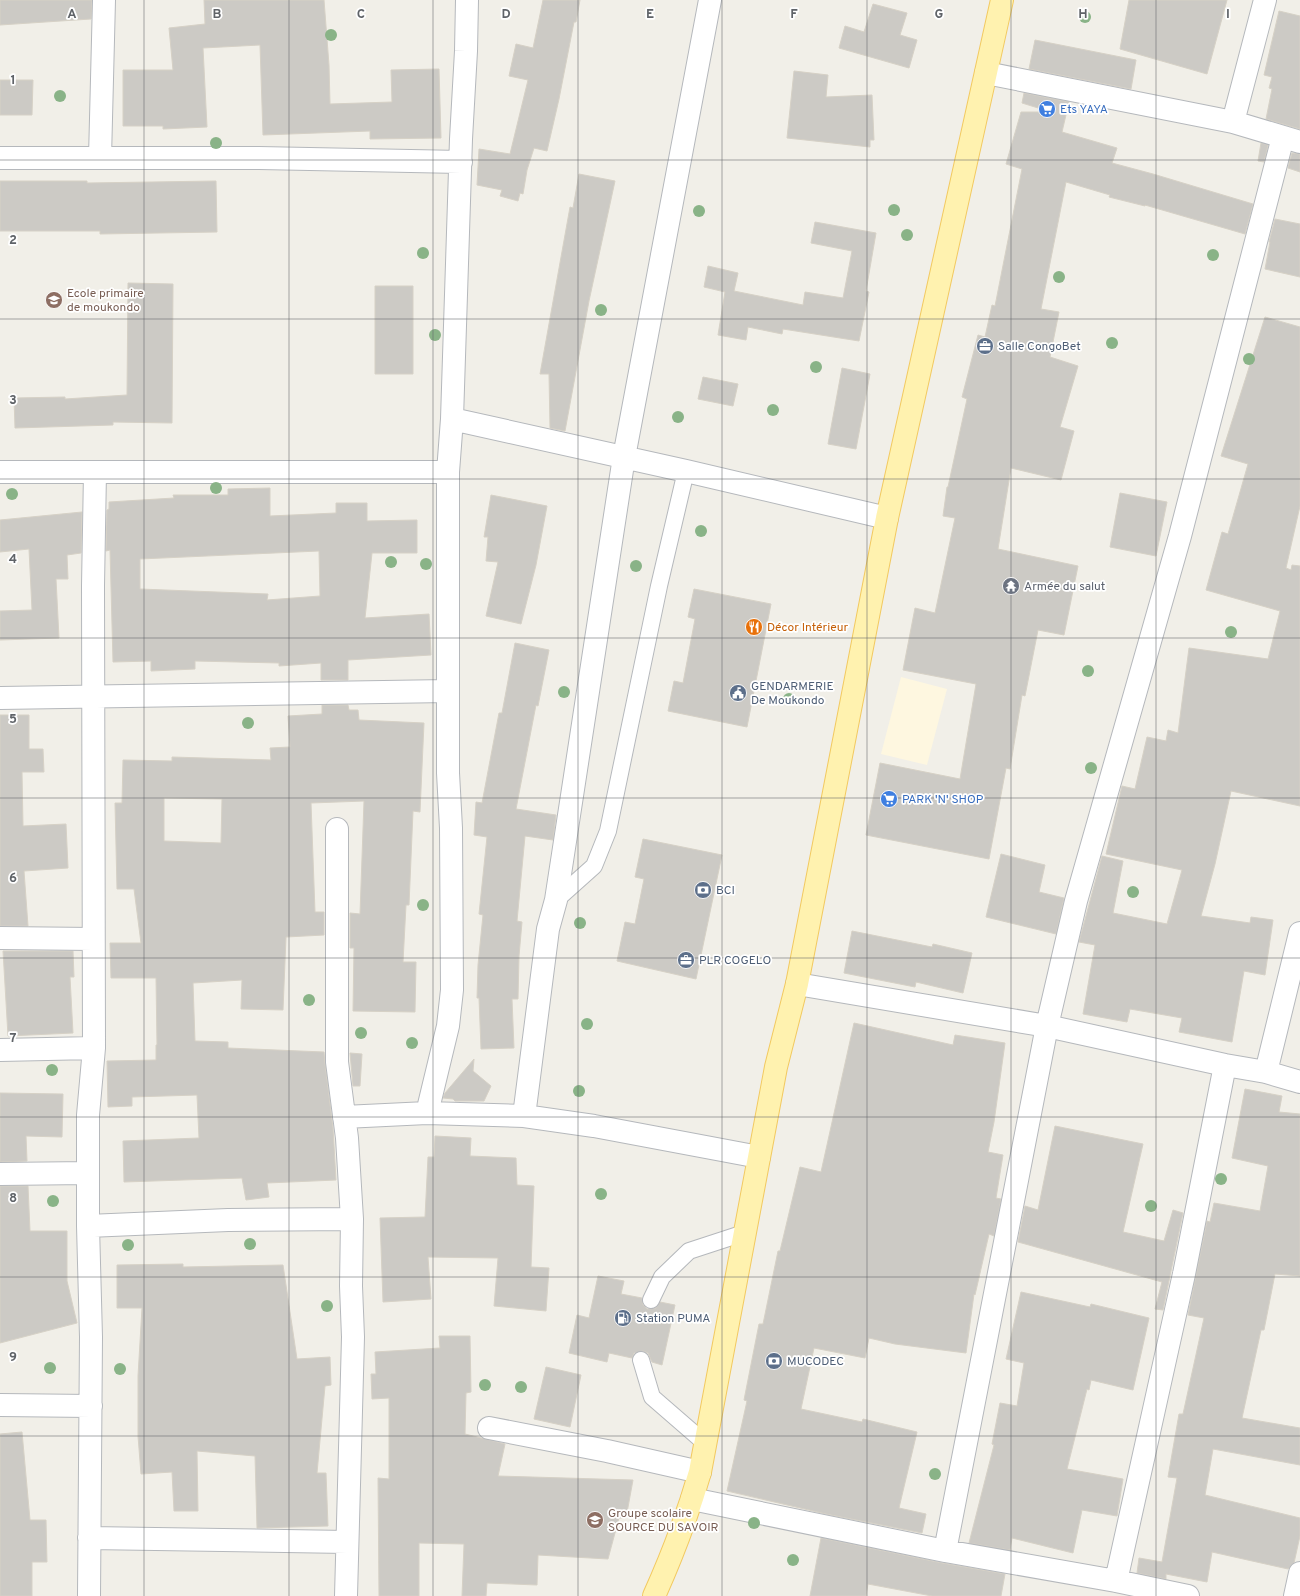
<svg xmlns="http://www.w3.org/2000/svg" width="1300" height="1596" font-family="Overpass,sans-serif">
<rect width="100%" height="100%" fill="#f1efe8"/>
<path fill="#fef7e0" d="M901,677L947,689L927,765L881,754Z"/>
<path fill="#cccac5" stroke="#d6d1c6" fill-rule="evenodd" d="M0,0H92L91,19L0,25Z
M204,0H324L329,65L330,104L392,102L391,70L439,69L441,138L370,139V131L263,135L260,45L203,48L207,127L163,129V126H123V70H173L169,28L205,24Z
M543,0H580L576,22H574L559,99L547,151L534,148L527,170L523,194L520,193L518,201L500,196L502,190L477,185L479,149L510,154L528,80L509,76L516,44L533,48Z
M1129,0H1227L1207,74L1120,49Z
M873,4L907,13L900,35L917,40L909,68L839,48L845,26L864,32Z
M1279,11L1300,16V129L1266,119L1272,89L1269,88L1272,77L1264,75Z
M1035,40L1136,60L1131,89L1029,69Z
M794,71L828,75L826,97L872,95L874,140H870V147L787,138Z
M0,80H33L32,115H0Z
M1024,93L1069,102L1062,132L1117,148L1112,163L1153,174L1253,204L1245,234L1145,205V206L1109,197L1110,195L1066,182L1041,309L1059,312L1050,357L1078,366L1060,427L1074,431L1061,480L1011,468L998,549L1078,566L1064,635L1038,630L1025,696L1022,695L1010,769L1006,768L989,859L866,835L880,763L960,779L976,684L903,670L915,608L935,613L955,518L943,516L947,487H948L967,399L962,397L978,335L985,337L992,305L995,306L1022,169L1006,164L1021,112H1051L1022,103Z
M1261,143L1268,145L1264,162L1258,161Z
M1292,153L1300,154V172L1288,168Z
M579,174L615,181L589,301L565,431L550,428L549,374H540L570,207L573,208Z
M0,181H87V183L216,181L217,232L100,234V231H0Z
M1275,219L1300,224V277L1265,269L1270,242H1269Z
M815,222L876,233L866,291L869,292L859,341L783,329L782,334L748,327L746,340L718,335L725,292L704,287L708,266L738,273L734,291L803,305L805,292L843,298L852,251L811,243Z
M128,283L173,284L172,423L113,422V425L15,428L14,398L65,397V399L127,395Z
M375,286H413V374H375Z
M1265,317L1300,327V506L1286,568L1291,570L1292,565L1300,566V806L1231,791L1215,864L1201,916L1250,923L1251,917L1273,920L1265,975L1244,971L1232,1042L1179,1032L1182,1018L1130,1009L1127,1022L1083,1014L1095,945L1079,942L1102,856L1123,861L1113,913L1167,924L1182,870L1106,854L1122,786L1135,789L1147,737L1166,741L1168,730L1178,733L1189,648L1268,659L1280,611L1206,590L1222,532L1228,534L1248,464L1221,456Z
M842,368L870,374L856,449L828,444Z
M703,377L738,384L733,406L698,399Z
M270,488V516L336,513V503H367V521L417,520V553H372L365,618L429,614L431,655L348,660V680H321V663L279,666V663L195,661V669L151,671V661L113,662L110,550L106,551L107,510L109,509V502L174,498L173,495H228V489ZM319,551L320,596L267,600L268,594L140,589V559Z
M1120,493L1167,502L1156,556L1110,547Z
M491,495L547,506L536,565L521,624L486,616L498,562L486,561L488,537H484Z
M82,512L81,553L67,555L68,579H56L59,638L0,640V611L32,610L29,549L0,552V520Z
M694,589L771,604L747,727L668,711L674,681L683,683L695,619L688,617Z
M515,643L549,650L538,706L536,705L516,809L556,815L553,840L525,836L517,921L522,922L519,956L518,999H512L514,1048L481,1049L479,998H477L478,965L483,915L479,914L487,837L474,835L476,802L482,803L499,713H502Z
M322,705H348L349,710H358L359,720L424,723L420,812L413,811L409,905H406L403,962H416L415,1012L353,1011L354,948H350V913L360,914L364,801L311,803L315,912H324V935L286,937L283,1010L241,1009L242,980L193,983L195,1041L228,1042V1048L324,1052L325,1064L333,1128L336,1180L267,1183L269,1197L246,1200L242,1178L124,1182L123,1141L199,1138L197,1095L132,1097V1106L108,1107L107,1061L156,1060V1045H157L156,978H111L110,943H141L134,889H117L115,803H122L123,760L172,761V757L271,760L270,748L290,747L288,716L322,714ZM164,798L222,799L221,843L164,841Z
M0,715H29V749H43L44,772H22L23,826L66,824L68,868L24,871L28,926H0Z
M643,839L722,855L696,979L617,961L625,922L635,924L644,879L635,877Z
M1001,854L1045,865L1039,892L1064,898L1056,934L986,917Z
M852,931L932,947L933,944L972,953L963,993L916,982L915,987L844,973Z
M3,951H73L74,977H70L73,1033L8,1036Z
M854,1023L953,1045L955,1035L1005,1043L994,1122L988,1152L1003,1155L996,1198L1001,1199L994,1236L989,1234L975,1295L974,1294L966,1353L895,1344L869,1338L865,1358L814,1348L801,1409L862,1422L863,1419L917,1432L899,1508L926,1514L922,1533L826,1514L727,1491L747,1401L744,1400L759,1324H763L778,1251H780L800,1167L821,1172Z
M350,1053L362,1054L360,1086H353Z
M474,1059L473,1071L491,1086L484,1101H455L453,1099L443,1098L445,1093Z
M1245,1089L1282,1096L1279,1112L1300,1114V1276L1275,1274L1264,1330H1261L1242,1418L1300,1428V1465L1213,1449L1205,1495L1300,1518V1536L1294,1563L1288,1569L1212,1552L1207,1582L1166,1574V1579L1137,1573L1139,1558L1162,1562L1177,1478L1168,1477L1179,1414H1183L1204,1318L1188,1315L1207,1221L1210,1222L1214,1203L1260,1211L1268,1166L1232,1158Z
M0,1093L63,1094L62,1137L26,1136L27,1161L0,1162Z
M1055,1126L1143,1144L1123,1232L1164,1241L1173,1210L1183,1213L1163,1310L1155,1309L1162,1282L1018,1242L1025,1206L1038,1210Z
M435,1136L471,1138L470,1156L516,1158L517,1185L534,1186L531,1267L549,1268L546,1311L494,1306L498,1258L428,1257L431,1299L383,1302L380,1218L425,1217L428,1157H434Z
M0,1186H28L30,1231H67V1281L77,1323L0,1343Z
M183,1264V1267L283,1265L297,1359L330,1357L331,1385L325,1386L317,1473H326L328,1526L257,1528L255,1456L197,1451L198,1511H174L172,1472L141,1474L138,1436V1376L142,1308H117V1265Z
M598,1276L624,1281L621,1294L642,1298L643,1305L647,1309L656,1308L660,1302L675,1305L662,1365L652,1362L648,1353L643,1351L634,1353L632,1358L609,1353L607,1362L569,1353L577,1315L589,1318Z
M1021,1292L1090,1307L1091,1304L1149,1318L1133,1390L1091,1380L1089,1390L1087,1389L1067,1469L1123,1479L1117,1516L1082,1510L1073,1553L1012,1538L1010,1550L969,1543L994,1445L992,1444L1000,1403L1017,1406L1024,1363L1006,1359Z
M439,1336H470L471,1392L466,1393L465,1434L505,1444L498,1476L633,1480L626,1518H619L608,1559L538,1555L537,1585L487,1583L486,1596H462L464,1544L419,1543V1596H379L378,1478L389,1479V1398L372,1399L371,1374H376L375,1352L440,1348Z
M546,1367L581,1375L570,1427L534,1419Z
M22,1432L30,1520H46L47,1562H32V1596H0V1434Z
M821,1538L942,1563L1005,1574L1001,1596H932L868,1584L866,1596H810Z"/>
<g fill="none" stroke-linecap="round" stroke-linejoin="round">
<g stroke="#b5b8bc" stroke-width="18">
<path id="lane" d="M556,900L594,866L608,831L659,586L686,471
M651,1300L662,1277L689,1251L744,1233
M641,1360L652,1397L705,1443"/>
</g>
<g stroke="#b5b8bc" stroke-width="24">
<path id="street" d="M986,73L1233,122L1300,142
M1233,122L1265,0
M0,158H259L461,162
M100,158L104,0
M452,419L686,471L887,518
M0,472H448
M0,698L448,691
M337,829V1062L347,1138L352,1219L351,1286L353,1337L346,1596
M0,938L93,939
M797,984L1047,1026L1225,1065L1266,1072L1300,1082
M0,1050L94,1048
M1266,1072L1300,933
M427,1113L448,1026L452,990L451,828L448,773V472L452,419L461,139L466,51L467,0
M524,1116L548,929L556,900L624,457L710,0
M344,1117L427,1113L524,1116L594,1126L759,1157
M0,1174L88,1173
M88,1226L228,1220L352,1219
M0,1405L91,1406
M489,1428L607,1451L700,1472
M692,1499L945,1551L1116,1581L1188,1596
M89,1538L347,1542
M945,1551L1047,1026L1076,901L1180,536L1283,137
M1116,1581L1184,1274L1225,1065
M89,1596L91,1337L88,1226V1115L94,1048L93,586L95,472
M1295,1596L1300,1573"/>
</g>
<g stroke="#f2c960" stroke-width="24">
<path id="primary" d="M654,1596C672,1556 688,1514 700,1472L776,1067L797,984L887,518L1002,0"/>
</g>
<use href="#lane" stroke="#fff" stroke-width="16"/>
<use href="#street" stroke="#fff" stroke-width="22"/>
<use href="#primary" stroke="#fff2af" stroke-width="22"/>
</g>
<g fill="#89b387">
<circle cx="1085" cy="17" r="6"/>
<circle cx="331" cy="35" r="6"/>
<circle cx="60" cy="96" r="6"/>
<circle cx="216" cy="143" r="6"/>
<circle cx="894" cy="210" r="6"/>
<circle cx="699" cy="211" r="6"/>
<circle cx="907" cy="235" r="6"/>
<circle cx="423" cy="253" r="6"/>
<circle cx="1213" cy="255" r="6"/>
<circle cx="1059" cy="277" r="6"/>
<circle cx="601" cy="310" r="6"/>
<circle cx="435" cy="335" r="6"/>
<circle cx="1112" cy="343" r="6"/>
<circle cx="1249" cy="359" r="6"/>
<circle cx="816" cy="367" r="6"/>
<circle cx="773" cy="410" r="6"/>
<circle cx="678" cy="417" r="6"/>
<circle cx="216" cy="488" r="6"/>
<circle cx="12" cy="494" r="6"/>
<circle cx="701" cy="531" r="6"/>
<circle cx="391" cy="562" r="6"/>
<circle cx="426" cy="564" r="6"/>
<circle cx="636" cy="566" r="6"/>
<circle cx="1231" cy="632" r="6"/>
<circle cx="1088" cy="671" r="6"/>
<circle cx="564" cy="692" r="6"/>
<circle cx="789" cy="699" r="6"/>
<circle cx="248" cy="723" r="6"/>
<circle cx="1091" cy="768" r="6"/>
<circle cx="1133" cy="892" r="6"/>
<circle cx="423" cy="905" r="6"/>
<circle cx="580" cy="923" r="6"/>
<circle cx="309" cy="1000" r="6"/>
<circle cx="587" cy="1024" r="6"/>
<circle cx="361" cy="1033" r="6"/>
<circle cx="412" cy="1043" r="6"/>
<circle cx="52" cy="1070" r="6"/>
<circle cx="579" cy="1091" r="6"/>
<circle cx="1221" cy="1179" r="6"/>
<circle cx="601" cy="1194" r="6"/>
<circle cx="53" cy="1201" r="6"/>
<circle cx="1151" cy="1206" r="6"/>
<circle cx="250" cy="1244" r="6"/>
<circle cx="128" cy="1245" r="6"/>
<circle cx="327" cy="1306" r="6"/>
<circle cx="50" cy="1368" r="6"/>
<circle cx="120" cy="1369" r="6"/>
<circle cx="485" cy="1385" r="6"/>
<circle cx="521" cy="1387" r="6"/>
<circle cx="935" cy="1474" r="6"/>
<circle cx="754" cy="1523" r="6"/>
<circle cx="793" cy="1560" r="6"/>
</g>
<path fill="none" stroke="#5f6368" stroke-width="1" stroke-opacity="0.55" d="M144,0V1596M289,0V1596M433,0V1596M578,0V1596M722,0V1596M867,0V1596M1011,0V1596M1156,0V1596M0,160H1300M0,319H1300M0,479H1300M0,638H1300M0,798H1300M0,958H1300M0,1117H1300M0,1277H1300M0,1436H1300"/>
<defs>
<g id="supermarket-disc" transform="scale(0.9)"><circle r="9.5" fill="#3f7fe0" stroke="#fff"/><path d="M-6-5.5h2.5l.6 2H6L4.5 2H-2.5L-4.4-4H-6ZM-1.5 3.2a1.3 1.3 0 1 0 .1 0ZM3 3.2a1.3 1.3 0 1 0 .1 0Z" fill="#fff"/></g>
<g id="school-disc" transform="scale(0.9)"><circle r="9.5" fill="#8d6e63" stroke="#fff"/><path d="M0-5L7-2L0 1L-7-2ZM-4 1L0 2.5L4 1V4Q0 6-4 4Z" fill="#fff"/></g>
<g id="office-disc" transform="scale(0.9)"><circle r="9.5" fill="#5c6f8a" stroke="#fff"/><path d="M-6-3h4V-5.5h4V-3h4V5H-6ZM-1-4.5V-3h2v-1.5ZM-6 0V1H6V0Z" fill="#fff"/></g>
<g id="temple-disc" transform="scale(0.9)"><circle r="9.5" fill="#6b7280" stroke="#fff"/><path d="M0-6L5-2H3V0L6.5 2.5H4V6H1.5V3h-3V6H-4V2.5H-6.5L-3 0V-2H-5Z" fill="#fff"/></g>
<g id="restaurant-disc" transform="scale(0.9)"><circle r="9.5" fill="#e8710a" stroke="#fff"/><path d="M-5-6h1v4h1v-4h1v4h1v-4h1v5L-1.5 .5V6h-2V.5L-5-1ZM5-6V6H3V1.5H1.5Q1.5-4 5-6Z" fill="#fff"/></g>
<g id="civic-disc" transform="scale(0.9)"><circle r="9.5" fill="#5c6f8a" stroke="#fff"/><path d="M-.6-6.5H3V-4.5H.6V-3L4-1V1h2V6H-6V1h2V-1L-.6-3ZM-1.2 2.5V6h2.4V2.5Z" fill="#fff"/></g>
<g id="bank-disc" transform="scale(0.9)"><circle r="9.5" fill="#5c6f8a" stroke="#fff"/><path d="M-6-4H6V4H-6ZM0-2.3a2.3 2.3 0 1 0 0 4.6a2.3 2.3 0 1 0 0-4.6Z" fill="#fff"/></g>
<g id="fuel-disc" transform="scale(0.9)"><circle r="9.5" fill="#5c6f8a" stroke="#fff"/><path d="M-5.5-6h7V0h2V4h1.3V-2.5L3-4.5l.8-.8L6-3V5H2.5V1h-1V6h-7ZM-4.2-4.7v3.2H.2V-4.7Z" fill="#fff"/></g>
</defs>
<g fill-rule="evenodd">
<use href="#supermarket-disc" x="1047" y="109"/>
<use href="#school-disc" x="54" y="300"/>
<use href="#office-disc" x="985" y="346"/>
<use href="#temple-disc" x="1011" y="586"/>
<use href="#restaurant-disc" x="754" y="627"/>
<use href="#civic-disc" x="738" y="693"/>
<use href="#supermarket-disc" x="889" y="799"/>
<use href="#bank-disc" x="703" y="890"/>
<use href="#office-disc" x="686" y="960"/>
<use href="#fuel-disc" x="623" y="1318"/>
<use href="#bank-disc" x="774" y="1361"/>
<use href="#school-disc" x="595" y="1520"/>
</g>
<g text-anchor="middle" stroke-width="3.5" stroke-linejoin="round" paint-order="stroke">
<g font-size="12" fill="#366cbe" stroke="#fff" text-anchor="start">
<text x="1060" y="113">Ets YAYA</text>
<text x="902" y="803">PARK 'N' SHOP</text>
</g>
<g font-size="12" fill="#785e54" stroke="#fff" text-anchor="start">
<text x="67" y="297">Ecole primaire<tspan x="67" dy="14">de moukondo</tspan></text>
<text x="608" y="1517">Groupe scolaire<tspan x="608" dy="14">SOURCE DU SAVOIR</tspan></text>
</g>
<g font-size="12" fill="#4e5e75" stroke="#fff" text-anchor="start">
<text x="998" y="350">Salle CongoBet</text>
<text x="751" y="690">GENDARMERIE<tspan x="751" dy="14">De Moukondo</tspan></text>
<text x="716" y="894">BCI</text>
<text x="699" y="964">PLR COGELO</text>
<text x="636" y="1322">Station PUMA</text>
<text x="787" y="1365">MUCODEC</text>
</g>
<g font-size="12" fill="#5b616d" stroke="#fff" text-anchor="start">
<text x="1024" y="590">Armée du salut</text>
</g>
<g font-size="12" fill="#c56008" stroke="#fff" text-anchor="start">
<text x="767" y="631">Décor Intérieur</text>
</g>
</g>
<g font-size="13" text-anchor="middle" font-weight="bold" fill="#5f6368" stroke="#fff" stroke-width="3.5" stroke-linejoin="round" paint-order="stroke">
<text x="72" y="18">A</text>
<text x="217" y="18">B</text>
<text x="361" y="18">C</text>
<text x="506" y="18">D</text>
<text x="650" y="18">E</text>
<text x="794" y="18">F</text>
<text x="939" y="18">G</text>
<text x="1083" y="18">H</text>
<text x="1228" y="18">I</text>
<text x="13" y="84">1</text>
<text x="13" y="244">2</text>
<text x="13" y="404">3</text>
<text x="13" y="563">4</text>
<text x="13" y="723">5</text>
<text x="13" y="882">6</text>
<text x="13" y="1042">7</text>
<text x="13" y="1202">8</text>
<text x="13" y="1361">9</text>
</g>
</svg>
